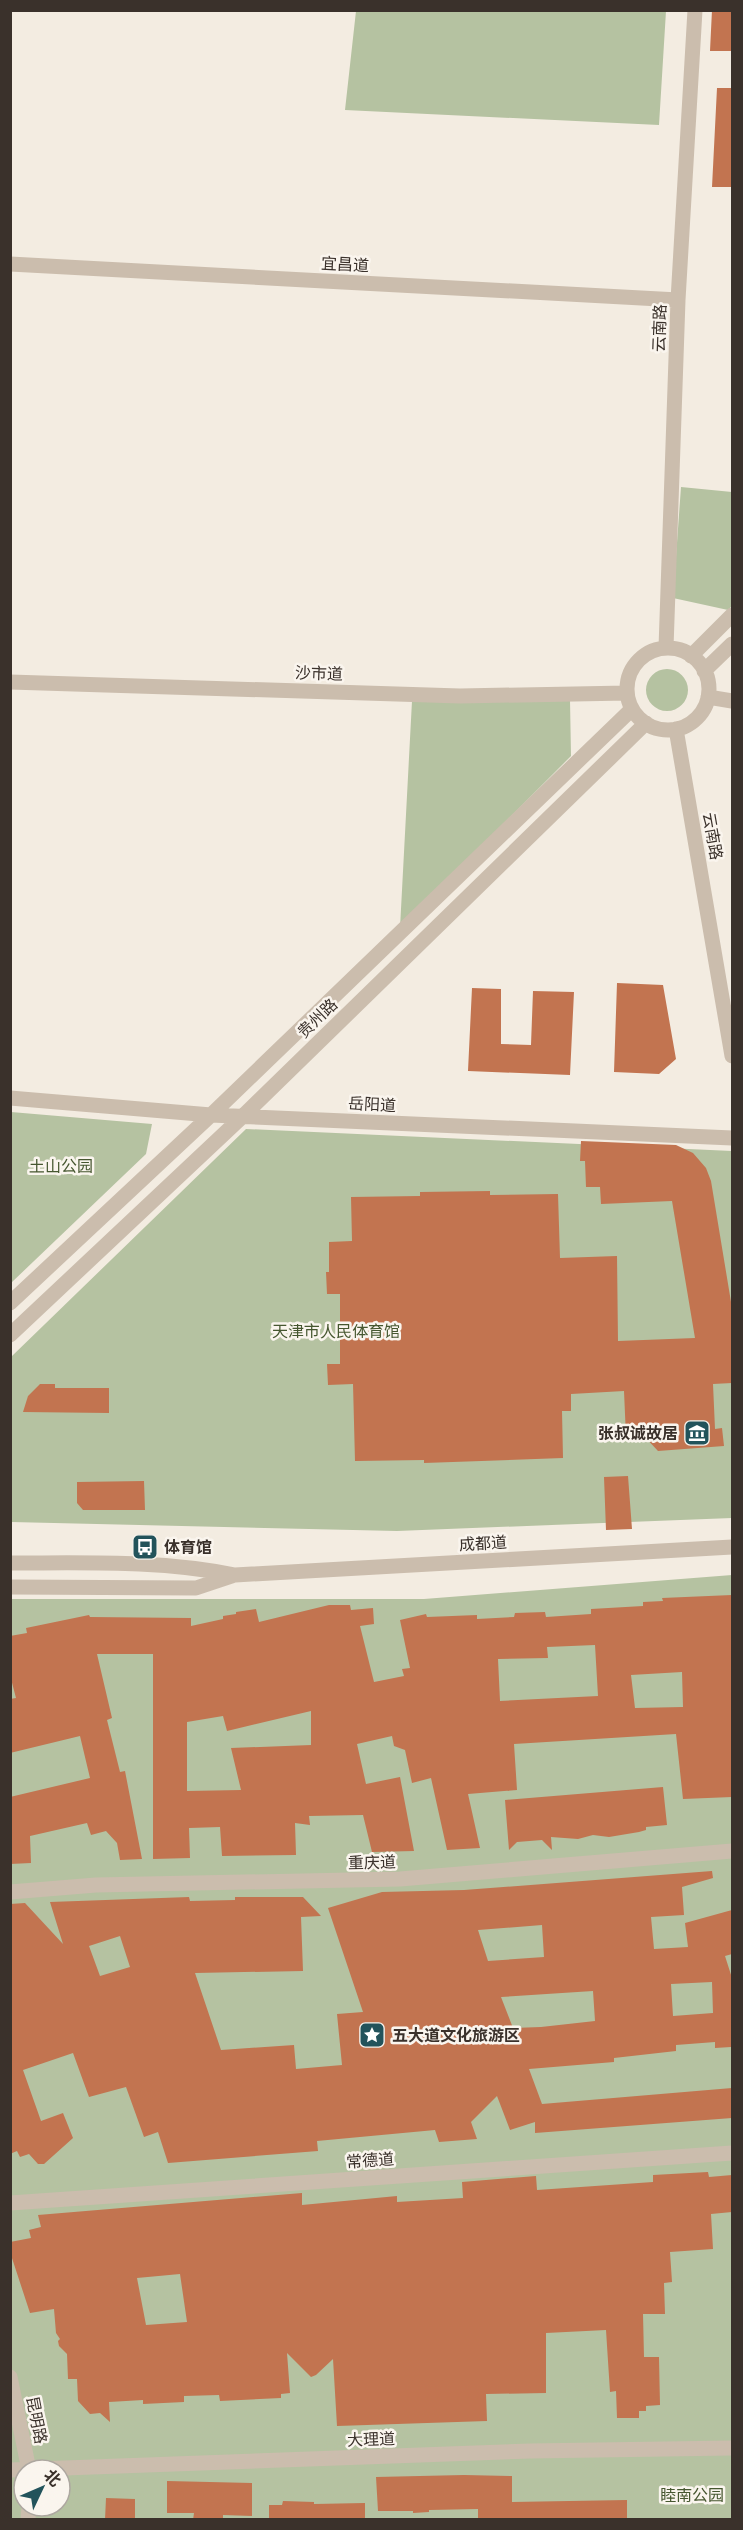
<svg xmlns="http://www.w3.org/2000/svg" width="743" height="2530" font-family="'Golos Text','Noto Sans SC',sans-serif">
<rect width="100%" height="100%" fill="#f3ece1"/>
<path fill="#b5c2a1" fill-rule="evenodd" d="M356,11H666L659,125L345,110Z
M681,487L732,492V606L728,610L673,598Z
M646 690a21 21 0 1 1 42 0a21 21 0 1 1-42 0Z
M570,700L571,756L400,928L412,701Z
M11,1112L152,1124L146,1154L11,1283Z
M246,1129L732,1151V1518L397,1531L11,1522V1357Z
M732,1575V2519H11L10,1599H424ZM24,2470H60V2506H24Z"/>
<path fill="#c27450" fill-rule="evenodd" d="M712,10H732V51H710Z
M717,88H732V187H712Z
M617,983L663,985L676,1059L659,1074L614,1072Z
M472,988L501,989V1044L531,1045L533,991L574,992L570,1075L468,1071Z
M581,1141L676,1145L693,1153L706,1168L711,1181L732,1308V1383L713,1384L715,1429L722,1428L724,1446L658,1451L644,1436L626,1437L624,1391L571,1394V1411H562L563,1458L424,1463V1460L355,1461L353,1384L328,1385L327,1364H340V1294H327L326,1272H329V1242L352,1241L351,1197L420,1196V1192L490,1191V1195L558,1194L560,1258L617,1256L618,1341L695,1338L672,1201L601,1204L600,1187H586L585,1161H580Z
M40,1384H55V1388H109V1413L23,1412L28,1396Z
M628,1476L632,1529L606,1530L604,1477Z
M144,1481L145,1510H83L77,1503V1482Z
M732,1595V1797L683,1799L676,1734L514,1744L517,1790L468,1794L480,1848L447,1850L431,1778L412,1783L405,1750L394,1746L392,1736L357,1744L366,1784L400,1777L414,1851L372,1852L363,1815L309,1816L310,1825L295,1823L296,1855L222,1856L220,1827L189,1828L190,1858L153,1859V1654H97L112,1718L107,1720L120,1772L125,1771L142,1859L120,1860L117,1843L106,1831L91,1835L87,1823L30,1836L31,1863L10,1864V1797L90,1778L80,1736L10,1753V1699L16,1698L10,1675V1636L27,1633L26,1628L89,1615L90,1617L191,1618V1626L223,1619V1616L236,1614V1612L256,1609L259,1622L329,1605H350L351,1610L373,1608L374,1624L360,1626L374,1682L404,1676L402,1669L410,1668L400,1620L426,1614L427,1617L477,1615V1619L514,1617L515,1613L545,1612L546,1617L591,1614V1609L643,1606V1602L663,1601L662,1598ZM595,1645L598,1696L500,1701L498,1659L548,1658L547,1647ZM682,1672L683,1707L635,1708L631,1675ZM311,1711V1745L231,1748L241,1790L187,1791V1722L223,1716L227,1731Z
M663,1787L667,1825L646,1827V1830L639,1832L609,1837L593,1835L578,1839L551,1837L552,1850L542,1840L517,1842L509,1850L505,1800Z
M712,1871L713,1878L682,1887L684,1915L651,1917L654,1949L688,1947L685,1923L732,1910V1954L725,1956L732,1978L731,2047L715,2048V2042L676,2045V2051L614,2058V2062L529,2069L542,2104L732,2088V2118L535,2133V2122L510,2130L497,2096L471,2122L477,2139L439,2142L435,2130L317,2141L318,2151L168,2163L158,2132L144,2137L126,2087L89,2097L73,2053L23,2070L41,2121L63,2113L73,2138L44,2164H38L29,2154L20,2157L17,2151L10,2154V1904L25,1903L63,1944L50,1902L189,1897L190,1901L235,1900V1897H303L321,1916L301,1917L303,1971L195,1973L221,2050L294,2045L296,2069L342,2065L337,2014L363,2012L328,1908L382,1892L464,1890ZM542,1925L544,1957L488,1961L478,1930ZM120,1936L130,1967L100,1976L89,1946ZM712,1982L713,2013L673,2016L671,1984ZM593,1991L595,2021L541,2027L513,2028L501,1997Z
M708,2172L709,2177L732,2175V2212L711,2214L713,2249L670,2252L672,2282L664,2283L665,2314H643L644,2357H659L660,2405L646,2406V2411H639V2418H617L616,2391L610,2392L606,2330L546,2333V2393L486,2394L487,2421L337,2426L333,2359L316,2375L311,2377L287,2353L290,2393L281,2394V2398L220,2401L219,2395L184,2396V2402L143,2404V2400L109,2402L110,2422L100,2413L90,2414L78,2401L77,2379H68L67,2354L59,2346L58,2341L60,2339L56,2333L54,2309L30,2313L10,2252V2242L31,2238L29,2230L41,2227L38,2215L302,2193V2205L397,2196V2202L463,2198L462,2182L536,2176L537,2190L653,2182V2175ZM180,2274L187,2322L146,2325L137,2278Z
M464,2475L512,2476V2502L627,2500V2520H478V2509L429,2510V2512L413,2513V2511H378L376,2477Z
M167,2481L252,2483V2516L223,2515V2520H193L194,2513H167Z
M106,2498L135,2499V2520H105Z
M283,2501L314,2502V2504L365,2503V2520H269V2505H282Z"/>
<g fill="none" stroke-linecap="round" stroke-linejoin="round">
<path stroke="#cbbdad" stroke-width="15" d="M10,264L678,300
M666,648L678,300L695,10
M627 689a41 41 0 1 1 82 0a41 41 0 1 1-82 0Z
M691,656L732,615
M704,671L732,644
M10,682L460,696L627,693
M708,697L732,701
M676,729L732,1056
M10,1098L211,1115L732,1138
M10,1303L211,1115L632,709
M10,1335L243,1116L646,723
M10,1563C86,1563 161,1560 235,1575L732,1547
M10,1587L196,1588L232,1576
M10,1892L96,1885L400,1879L732,1851
M10,2203L732,2153
M10,2377L29,2470
M10,2470L530,2451L732,2448
M28,2520L29,2506"/>
</g>
<defs>
<g id="museum-square" transform="scale(1.35)"><rect x="-9" y="-9" width="18" height="18" rx="4" fill="#22535b" stroke="#faf5ee"/><path d="M0-6L6-3V-2H-6V-3ZM-5-1h2V3h-2ZM-1-1h2V3h-2ZM3-1h2V3H3ZM-6 4H6V6H-6Z" fill="#fff"/></g>
<g id="bus-square" transform="scale(1.35)"><rect x="-9" y="-9" width="18" height="18" rx="4" fill="#22535b" stroke="#faf5ee"/><path d="M-5-6H5V4H4V6H2V4H-2V6H-4V4H-5ZM-3.5-4V0h7V-4ZM-3.5 1.2v1.5H-2V1.2ZM2 1.2v1.5H3.5V1.2Z" fill="#fff"/></g>
<g id="sight-square" transform="scale(1.35)"><rect x="-9" y="-9" width="18" height="18" rx="4" fill="#22535b" stroke="#faf5ee"/><path d="M0-6L1.8-2.2L6-1.7L2.9 1.2L3.7 5.4L0 3.3L-3.7 5.4L-2.9 1.2L-6-1.7L-1.8-2.2Z" fill="#fff"/></g>
</defs>
<g fill-rule="evenodd">
<use href="#museum-square" x="697" y="1433"/>
<use href="#bus-square" x="145" y="1547"/>
<use href="#sight-square" x="372" y="2035"/>
</g>
<g text-anchor="middle" stroke-width="5" stroke-linejoin="round" paint-order="stroke">
<g font-size="16" fill="#3a312b" stroke="#faf5ee">
<text transform="translate(345 264) rotate(3)" y="6">宜昌道</text>
<text transform="translate(659 328) rotate(-88)" y="6">云南路</text>
<text transform="translate(319 673) rotate(2)" y="6">沙市道</text>
<text transform="translate(713 836) rotate(80)" y="6">云南路</text>
<text transform="translate(317 1018) rotate(-44)" y="6">贵州路</text>
<text transform="translate(372 1104) rotate(3)" y="6">岳阳道</text>
<text transform="translate(483 1543) rotate(-3)" y="6">成都道</text>
<text transform="translate(372 1862) rotate(-1)" y="6">重庆道</text>
<text transform="translate(370 2160) rotate(-4)" y="6">常德道</text>
<text transform="translate(37 2420) rotate(79)" y="6">昆明路</text>
<text transform="translate(371 2439) rotate(-2)" y="6">大理道</text>
</g>
<g font-size="16" fill="#465730" stroke="#faf5ee">
<text x="61" y="1172">土山公园</text>
<text x="336" y="1337">天津市人民体育馆</text>
<text x="692" y="2501">睦南公园</text>
</g>
<g font-size="16" font-weight="bold" fill="#3a312b" stroke="#faf5ee" text-anchor="start">
<text x="678" y="1439" text-anchor="end">张叔诚故居</text>
<text x="164" y="1553">体育馆</text>
<text x="392" y="2041">五大道文化旅游区</text>
</g>
</g>
<rect width="743" height="2530" fill="none" stroke="#3a312b" stroke-width="24"/>
<g transform="translate(42 2488) rotate(46)"><circle r="28" fill="#faf5ee" stroke="#ada7a0" stroke-width="1.5"/>
<path d="M0-4.5L10 22L0 15L-10 22Z" fill="#22535b"/>
<text y="-9" font-size="16" font-weight="bold" text-anchor="middle" fill="#3a312b">北</text>
</g>
</svg>
